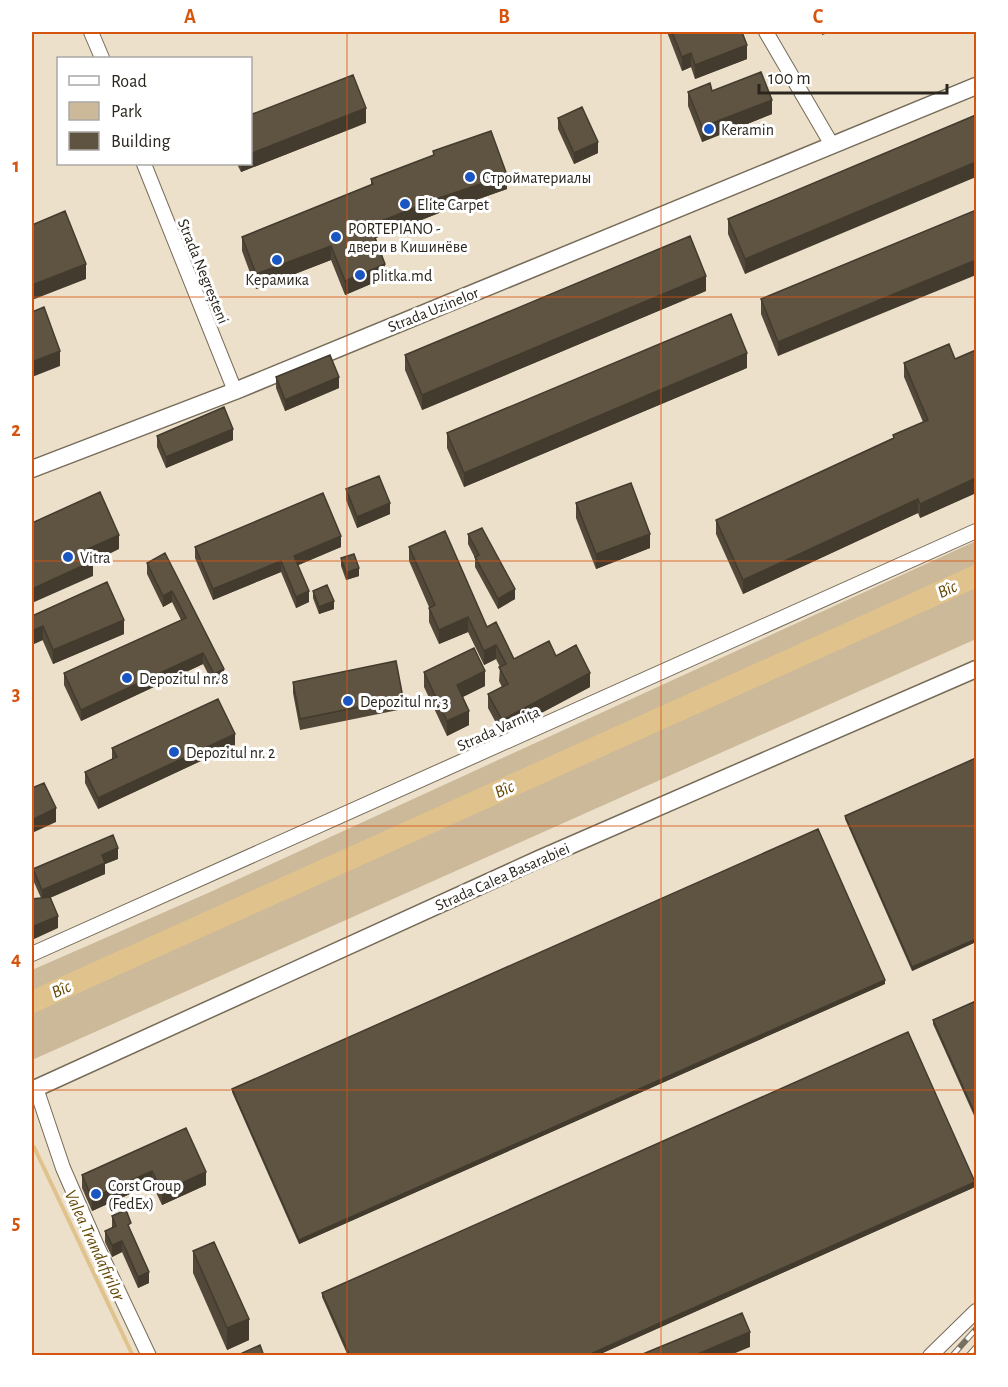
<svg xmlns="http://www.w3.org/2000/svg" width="1008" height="1387" font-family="'Alegreya Sans',sans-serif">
<rect width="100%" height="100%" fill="#ece0ca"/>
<path fill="#cbb999" d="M976,541V639L32,1060V970L208,893Z"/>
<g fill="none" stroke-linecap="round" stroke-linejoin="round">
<path stroke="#e0c28c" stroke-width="4" d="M34,1147L133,1356"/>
<path stroke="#e0c28c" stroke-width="22" d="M32,1002L976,576"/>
<g stroke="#766b58" stroke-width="16">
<path id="minor" d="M91,32L102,58
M766,32L832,145
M144,164L235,391
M32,954L976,531
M36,1088L63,1168L97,1246L149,1356
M930,1356L976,1311"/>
</g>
<g stroke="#766b58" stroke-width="19">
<path id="major" d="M32,469L235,391L976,86
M32,1090L539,859L976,669"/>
</g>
<use href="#minor" stroke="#fff" stroke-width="14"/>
<use href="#major" stroke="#fff" stroke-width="16"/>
<g stroke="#776f62" stroke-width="6">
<path id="rail" d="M952,1356L976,1329
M968,1356L976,1347"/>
</g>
<use href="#rail" stroke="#fff" stroke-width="4" stroke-dasharray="11" stroke-linecap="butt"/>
</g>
<path fill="#524839" d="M667,32H742L747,59L695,79L691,67L682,71Z
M712,91L772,114L702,142L688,106V92Z
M976,115L745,274L728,234V219Z
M558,118L598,153L574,164L558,129Z
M366,123L241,172L237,164H250Z
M433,151L507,189L439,213L376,238L385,278L345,295L331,260L256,289L242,251V237L371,185V179L433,155Z
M976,210L778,356L761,314V299Z
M706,291L422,410L405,370V355Z
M976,351V493L920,518L918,513L743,594L716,534V520L893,438V435L923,422L904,377V363L955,359Z
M747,368L464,487L447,448V433Z
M276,377L339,388L285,411L276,388Z
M157,436L233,440L166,468L157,447Z
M346,489L390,514L357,528L346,500Z
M576,503L650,548L596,569L576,518Z
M468,534L515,599L498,609L475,567V558L468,544Z
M195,547H341L298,565L309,602L296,608L281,572L213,600L195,558Z
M409,547L487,627L514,659L556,656L590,687L502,734L488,708V694L502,687L499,681L500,667L496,659L484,665L468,632L439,644L429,622V607L409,561Z
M165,553L224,680L214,685L203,664L81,721L64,685V673L181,620L172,602L163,607L147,574V563Z
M341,558L359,576L346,580L341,566Z
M313,591L334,609L319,614L313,598Z
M32,616L124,634L53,664Z
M424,672L485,686L462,697L469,725L447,736L424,687Z
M293,682L403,698V709L300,730L293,693Z
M235,745L98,809L85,783V772L112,759V748Z
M976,758V942L912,971L845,819V816Z
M118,859L105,864V874L50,898L58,928L41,898L33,880V869Z
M885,984L299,1244L232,1092V1089Z
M976,1001V1120L933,1024V1020Z
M186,1128L206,1185L162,1205L152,1184L92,1211L82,1188V1175Z
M975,1187L596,1356H348L322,1297V1293Z
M112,1216L131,1232L149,1283L138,1288L122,1252L112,1257L105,1242V1231L112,1228Z
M193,1251L249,1340L227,1350L193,1273Z"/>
<path fill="#423b2e" d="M822,32H831L822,35Z
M747,45V59L695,79V65Z
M691,53V67L682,71V57Z
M772,100V114L702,142V127Z
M366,108V123L241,172V164H250V154Z
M598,142V153L574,164V153Z
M976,162V177L745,274V259Z
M507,175V189L439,213L376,238L372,230L374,224L439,198Z
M331,246V260L256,289V274Z
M976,260V275L778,356V342Z
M86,264V279L32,300V285Z
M385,264V278L345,295V281Z
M706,276V291L422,410V395Z
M60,351V366L32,377V362Z
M747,353V368L464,487V473Z
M339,377V388L285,411V400Z
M233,429V440L166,468V457Z
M976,478V493L920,518V504Z
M918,499V513L743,594V580Z
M390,503V514L357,528V517Z
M650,534V548L596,569V554Z
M119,535V549L93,562V576L32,603V589L88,549Z
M341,536V547L294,567V556Z
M281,561V572L213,600V589Z
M359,568V576L346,580V573Z
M515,589V599L498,609V599Z
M172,591V602L163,607V596Z
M309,591V602L296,608V597Z
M334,601V609L319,614V607Z
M468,617V632L439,644V630Z
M124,620V634L53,664V650Z
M43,626V640L32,645V631Z
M496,645V659L484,665V651Z
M203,653V664L81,721V710Z
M224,669V680L214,685V674Z
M485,671V686L457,700V685Z
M590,673V687L502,734V720Z
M469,711V725L447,736V721Z
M235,734V745L98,809V798Z
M56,808V822L32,833V820Z
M118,848V859L105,864V874L42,901V890L102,855Z
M58,916V928L32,940V927Z
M976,939V942L912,971V967Z
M885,980V984L299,1244V1240Z
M152,1171V1184L92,1211V1198Z
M206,1172V1185L162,1205V1192Z
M975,1182V1187L596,1356H586Z
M122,1241V1252L112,1257V1245Z
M149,1272V1283L138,1288V1277Z
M249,1319V1340L227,1350V1328Z
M750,1332V1347L728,1356H693Z"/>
<path fill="#5f5442" stroke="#423b2e" stroke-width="1.5" d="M672,32H742L747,45L695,65L691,53L682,57Z
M761,72L772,100L702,127L688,92L710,83L712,91Z
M353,75L366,108L250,154V115Z
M582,107L598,142L574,153L558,118Z
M976,115V162L745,259L728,219Z
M491,131L507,175L439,198L374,224L376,228L372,230L385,264L345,281L331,246L256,274L242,237L373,184L371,179L434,155L433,151Z
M976,210V260L778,342L761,299Z
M65,211L86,264L32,285V225Z
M690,236L706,276L422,395L405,355Z
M44,307L60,351L32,362V312Z
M731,314L747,353L464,473L447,433Z
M949,344L955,359L976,350V478L920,504L918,499L743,580L716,520L894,438L893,435L928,420L904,363Z
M330,355L339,377L285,400L276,377Z
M224,407L233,429L166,457L157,436Z
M379,476L390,503L357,517L346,489Z
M631,483L650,534L596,554L576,503Z
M100,492L119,535L88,549L93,561L32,589V523Z
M323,493L341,536L294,556L309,591L296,597L281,561L213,589L195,547Z
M482,528L515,589L498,599L475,557L479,555L468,534Z
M445,531L487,627L496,622L514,659L549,641L556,656L576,645L590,673L502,720L488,694L508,684L499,667L506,664L496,645L484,651L468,617L439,630L429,608L435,605L409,547Z
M165,553L224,669L214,674L203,653L81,710L64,673L186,618L172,591L163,596L147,563Z
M354,554L359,568L346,573L341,558Z
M107,582L124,620L53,650L43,626L32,631V616Z
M327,585L334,601L319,607L313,591Z
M474,648L485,671L457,685L469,711L447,721L424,672Z
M396,661L403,698L300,719L293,682Z
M218,699L235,734L98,798L85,772L117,757L112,748Z
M976,758V939L912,967L845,816Z
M44,783L56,808L32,820V788Z
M818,829L885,980L299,1240L232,1089Z
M113,835L118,848L102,855L105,863L42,890L33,869Z
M50,897L58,916L32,927V899Z
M976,1001V1116L933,1020Z
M908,1032L975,1182L586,1356H350L322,1293Z
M186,1128L206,1172L162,1192L152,1171L92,1198L82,1175Z
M126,1210L131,1223L128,1225L149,1272L138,1277L122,1241L112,1245L105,1231L116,1226L112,1216Z
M214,1242L249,1319L227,1328L193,1251Z
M742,1313L750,1332L693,1356H638Z
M260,1345L264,1356H241L240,1354Z"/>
<path fill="none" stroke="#d5540e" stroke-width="1.5" stroke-opacity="0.55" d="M347,32V1356M661,32V1356M32,297H976M32,561H976M32,826H976M32,1090H976"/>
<g fill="#1956c2" stroke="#fff" stroke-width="2">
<circle cx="709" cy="129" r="6"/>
<circle cx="470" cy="177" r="6"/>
<circle cx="405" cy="204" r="6"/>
<circle cx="336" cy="237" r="6"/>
<circle cx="277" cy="260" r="6"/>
<circle cx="360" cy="275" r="6"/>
<circle cx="68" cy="557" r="6"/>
<circle cx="127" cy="678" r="6"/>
<circle cx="348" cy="701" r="6"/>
<circle cx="174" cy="752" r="6"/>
<circle cx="96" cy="1194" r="6"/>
</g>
<g text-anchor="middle" stroke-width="6" stroke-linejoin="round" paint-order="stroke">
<g font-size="16" fill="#2a251d" stroke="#fff" text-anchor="start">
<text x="721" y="135">Keramin</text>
<text x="482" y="183">Стройматериалы</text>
<text x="417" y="210">Elite Carpet</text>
<text x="348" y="234">PORTEPIANO -<tspan x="348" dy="18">двери в Кишинёве</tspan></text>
<text x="372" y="281">plitka.md</text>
<text x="277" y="285" text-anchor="middle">Керамика</text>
<text x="80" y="563">Vitra</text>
<text x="139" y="684">Depozitul nr. 8</text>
<text x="360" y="707">Depozitul nr. 3</text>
<text x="186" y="758">Depozitul nr. 2</text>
<text x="108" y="1191">Corst Group<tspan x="108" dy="18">(FedEx)</tspan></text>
</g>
<g font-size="16" fill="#2a251d" stroke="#fff">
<text transform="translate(204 271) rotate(68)" y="6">Strada Negreșteni</text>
<text transform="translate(433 309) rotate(-22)" y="6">Strada Uzinelor</text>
<text transform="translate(498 728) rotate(-24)" y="6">Strada Varnița</text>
<text transform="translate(502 876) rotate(-24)" y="6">Strada Calea Basarabiei</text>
</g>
<g font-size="18" font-style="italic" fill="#644600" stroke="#fff">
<text transform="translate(947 589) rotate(-24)" y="6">Bîc</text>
<text transform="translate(504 789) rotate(-24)" y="6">Bîc</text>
<text transform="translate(61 989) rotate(-24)" y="6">Bîc</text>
<text transform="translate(95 1245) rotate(65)" y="6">Valea Trandafirilor</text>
</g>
</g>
<rect width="1008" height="1387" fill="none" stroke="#ffffff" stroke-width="66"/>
<rect x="57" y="57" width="195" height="108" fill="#ffffff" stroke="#aaa8a5" stroke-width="1.5"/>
<rect x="69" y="76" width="30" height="9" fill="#ffffff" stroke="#aaa8a5" stroke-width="1.5"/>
<text x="111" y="87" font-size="18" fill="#2a251d">Road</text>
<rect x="69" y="102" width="30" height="18" fill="#cbb999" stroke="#aaa8a5" stroke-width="1.5"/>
<text x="111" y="117" font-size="18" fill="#2a251d">Park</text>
<rect x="69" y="132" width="30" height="18" fill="#5f5442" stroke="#aaa8a5" stroke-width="1.5"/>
<text x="111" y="147" font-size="18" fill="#2a251d">Building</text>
<path d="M759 84v9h188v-9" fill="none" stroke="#2a251d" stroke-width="3"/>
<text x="768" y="84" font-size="18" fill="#2a251d" stroke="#ffffff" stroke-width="4.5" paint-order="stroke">100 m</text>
<rect x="33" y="33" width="942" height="1321" fill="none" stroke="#d5540e" stroke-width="2"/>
<g font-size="20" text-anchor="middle" font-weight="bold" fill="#d5540e">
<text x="190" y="23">A</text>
<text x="504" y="23">B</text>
<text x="818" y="23">C</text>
<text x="16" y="172">1</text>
<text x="16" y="436">2</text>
<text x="16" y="700">3</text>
<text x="16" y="965">4</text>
<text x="16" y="1229">5</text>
</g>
</svg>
